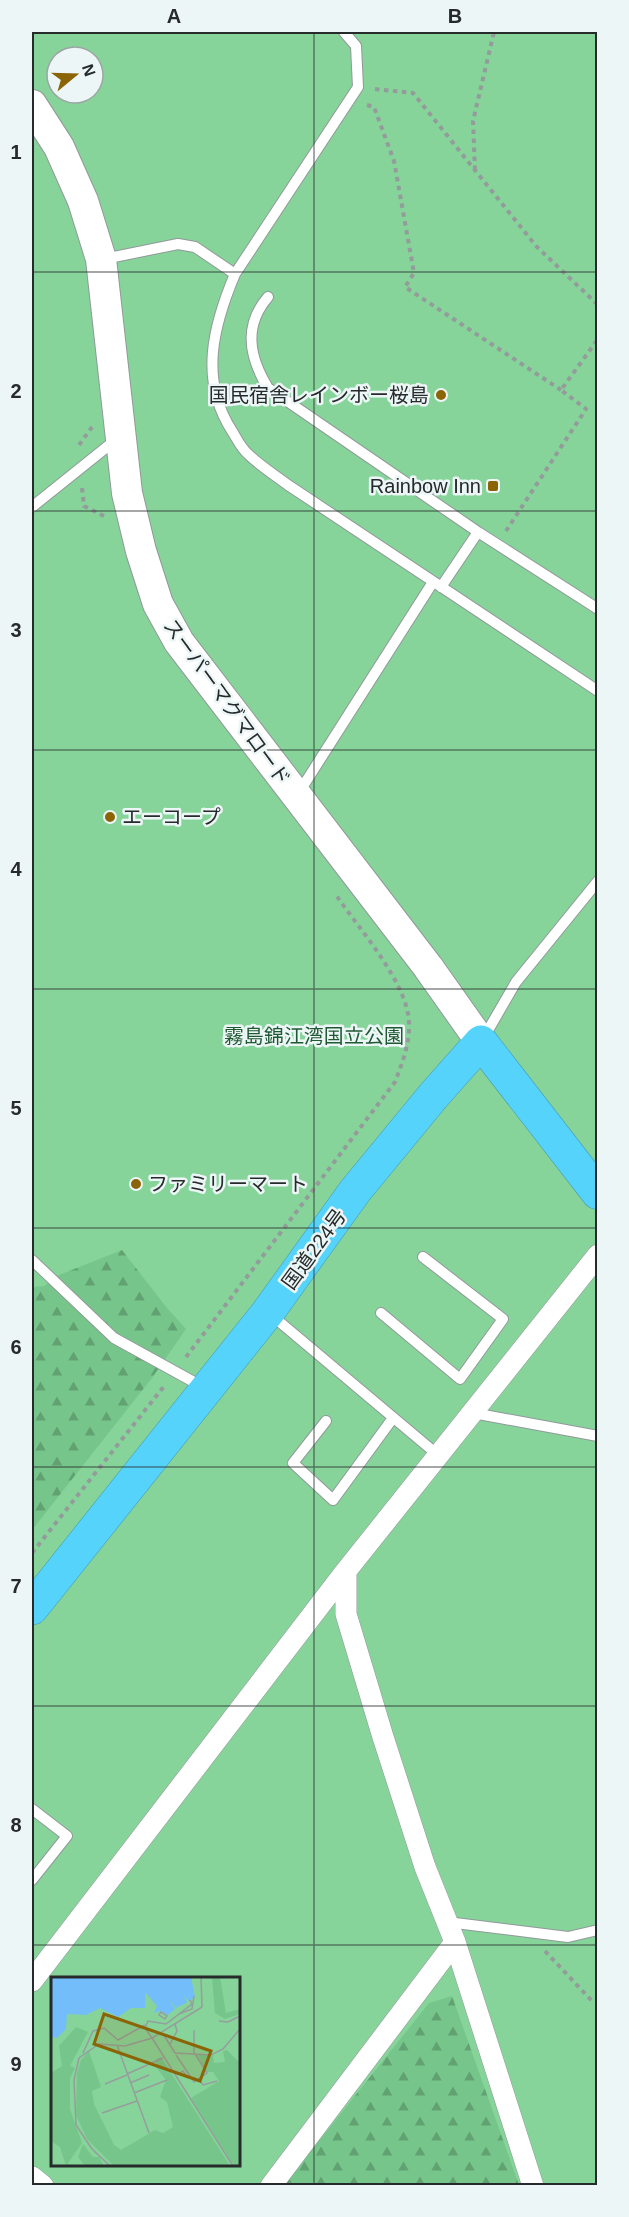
<svg xmlns="http://www.w3.org/2000/svg" width="629" height="2217" font-family="Arial,'Noto Sans JP',sans-serif">
<defs>
<pattern id="forest-firs" width="22" height="20" patternUnits="userSpaceOnUse" patternTransform="scale(1.5)"><rect width="22" height="20" fill="#76c68b"/><path d="M5 1l3.5 6h-7zM16 11l3.5 6h-7z" fill="#61a172"/></pattern>
</defs>
<rect width="100%" height="100%" fill="#e0e9e9"/>
<path fill="#86d49a" fill-rule="evenodd" d="M32,32H597V2185L32,2186ZM57,57H93V93H57ZM52,1978H238V2164H52Z"/>
<path fill="url(#forest-firs)" d="M122,1250L167,1308L186,1329L152,1378L32,1530V1287L44,1286L59,1275Z
M452,1996L519,2185L283,2186L429,2003Z"/>
<g fill="none" stroke-linecap="round" stroke-linejoin="round">
<g stroke="#919999" stroke-width="12">
<path id="lane" d="M344,32L356,46L358,87L235,274C213,326 199,380 232,431C237,439 241,448 248,454C260,466 275,475 288,485L598,691
M104,259L178,244L195,247L235,274
M268,297C243,326 249,357 268,388L478,532
M32,507L118,438
M441,587L478,532L598,609
M298,794L433,582
M483,1039L516,982L598,881
M32,1260L114,1338L203,1387
M269,1313L439,1456
M381,1313L460,1379L503,1319L423,1257
M473,1413L598,1436
M326,1421L293,1463L333,1500L393,1418
M32,1809L67,1836L32,1880
M447,1922L568,1937L598,1930"/>
</g>
<g stroke="#919999" stroke-width="22">
<path id="street" d="M32,1981L346,1571
M32,2177L43,2186
M271,2186L455,1942
M533,2186L455,1942L425,1867L383,1737L346,1614V1571L598,1255"/>
</g>
<g stroke="#919999" stroke-width="32">
<path id="secondary" d="M32,105L59,147L83,201L101,259L127,493L141,551L158,604L179,642L428,967L481,1042"/>
</g>
<g stroke="#4598b1" stroke-width="34">
<path id="highway" d="M32,1608L268,1312L355,1191L434,1095L481,1042L598,1193"/>
</g>
<path stroke="#949b9b" stroke-width="4" stroke-dasharray="4.5 4.5" stroke-linecap="butt" d="M375,89L413,93L536,246L598,305
M367,105L374,107L394,161L414,273L405,287L561,390
M475,170L473,121L494,32
M79,445L92,427
M82,488L84,506L104,516
M506,531L586,409L561,390L598,339
M186,1357L395,1082C402,1063 410,1044 409,1023C408,983 359,929 336,895
M32,1553L165,1385
M545,1951L592,2001H598"/>
<use href="#lane" stroke="#fff" stroke-width="10"/>
<use href="#street" stroke="#fff" stroke-width="21"/>
<use href="#secondary" stroke="#fff" stroke-width="30"/>
<use href="#highway" stroke="#56d3fa" stroke-width="33"/>
</g>
<path fill="none" stroke="#262a2a" stroke-width="1.5" stroke-opacity="0.55" d="M314,32V2186M32,272H598M32,511H598M32,750H598M32,989H598M32,1228H598M32,1467H598M32,1706H598M32,1945H598"/>
<g fill="#8b6405" stroke="#edf6f6" stroke-width="2">
<circle cx="441" cy="395" r="6"/>
<rect x="487" y="480" width="12" height="12" rx="3"/>
<circle cx="110" cy="817" r="6"/>
<circle cx="136" cy="1184" r="6"/>
</g>
<g text-anchor="middle" stroke-width="5" stroke-linejoin="round" paint-order="stroke">
<g font-size="20" fill="#262a2a" stroke="#edf6f6" text-anchor="end">
<text x="429" y="402">国民宿舎レインボー桜島</text>
<text x="481" y="493">Rainbow Inn</text>
<text x="122" y="824" text-anchor="start">エーコープ</text>
<text x="148" y="1191" text-anchor="start">ファミリーマート</text>
</g>
<g font-size="20" fill="#262a2a" stroke="#edf6f6">
<text transform="translate(227 702) rotate(54)" y="7">スーパーマグマロード</text>
<text transform="translate(314 1249) rotate(-54)" y="7">国道224号</text>
</g>
<g font-size="20" fill="#1f5932" stroke="#edf6f6">
<text x="314" y="1043">霧島錦江湾国立公園</text>
</g>
</g>
<g transform="translate(51 1977)">
<rect width="189" height="189" fill="#e0e9e9"/>
<path d="M0,0H189V189H0Z" fill="#86d49a"/>
<path d="M161,0H169L175,36L189,32V37L174,42L164,36ZM25,50L37,55L19,89L24,91L19,101V132L31,166L15,189L9,170L0,164V96L11,89L8,69ZM176,73L189,86V189H183L140,121L168,104L162,95H156L146,78H162L163,86L174,85L172,74ZM38,74L50,110L41,114L43,127L63,168L70,173L104,153L112,156L122,150L116,125L109,120L115,103L105,90V82L110,80L179,189H63L36,162L25,138L26,96L30,83ZM32,167L42,180H48L53,189H34L27,180Z" fill="#76c68b"/>
<path d="M0,0H88L86,11L88,0H140L144,20L138,24L132,18L136,25L125,31L118,22L124,32L117,38L109,34L103,36L106,29L94,15V31H80L67,40L49,31L35,38L16,37L15,52L6,61L0,60Z" fill="#72bdfa"/>
<path fill="none" stroke="#72bdfa" stroke-width="3" d="M103,0L135,26"/>
<path fill="none" stroke="#969d9d" stroke-width="1.5" d="M150,0L151,30M151,30L101,61L182,189M110,35L116,39L114,42L108,38ZM128,37L141,32L143,19M168,44L177,45L189,39M143,53V77M112,57L124,76L160,78L172,72L189,52M119,67L126,54L124,47M66,68L98,156M32,76L42,54L53,51L67,63L94,48M125,78L143,105L156,96L144,77M76,97L112,81M126,98L132,94L137,101L129,96M148,102L152,108L166,104M79,106L98,98M54,107L76,98M83,116L116,103M51,136L86,124M59,189L41,172L25,148L23,103L28,81L48,67L74,69L101,61L94,51L97,44L115,47L141,27L139,23"/>
<path fill="#8b6405" fill-opacity="0.15" stroke="#8b6405" stroke-width="3" d="M53,37L160,74L149,104L43,67Z"/>
<rect width="189" height="189" fill="none" stroke="#262a2a" stroke-width="3"/>
</g>
<rect width="629" height="2217" fill="none" stroke="#edf6f6" stroke-width="66"/>
<g transform="translate(75 75) rotate(71)"><circle r="28" fill="#edf6f6" stroke="#9da4a4" stroke-width="1.5"/>
<path d="M0-4.5L10 22L0 15L-10 22Z" fill="#8b6405"/>
<text y="-9" font-size="16" font-weight="bold" text-anchor="middle" fill="#262a2a">N</text>
</g>
<rect x="33" y="33" width="563" height="2151" fill="none" stroke="#262a2a" stroke-width="2"/>
<g font-size="20" text-anchor="middle" font-weight="bold" fill="#262a2a">
<text x="174" y="23">A</text>
<text x="455" y="23">B</text>
<text x="16" y="159">1</text>
<text x="16" y="398">2</text>
<text x="16" y="637">3</text>
<text x="16" y="876">4</text>
<text x="16" y="1115">5</text>
<text x="16" y="1354">6</text>
<text x="16" y="1593">7</text>
<text x="16" y="1832">8</text>
<text x="16" y="2071">9</text>
</g>
</svg>
